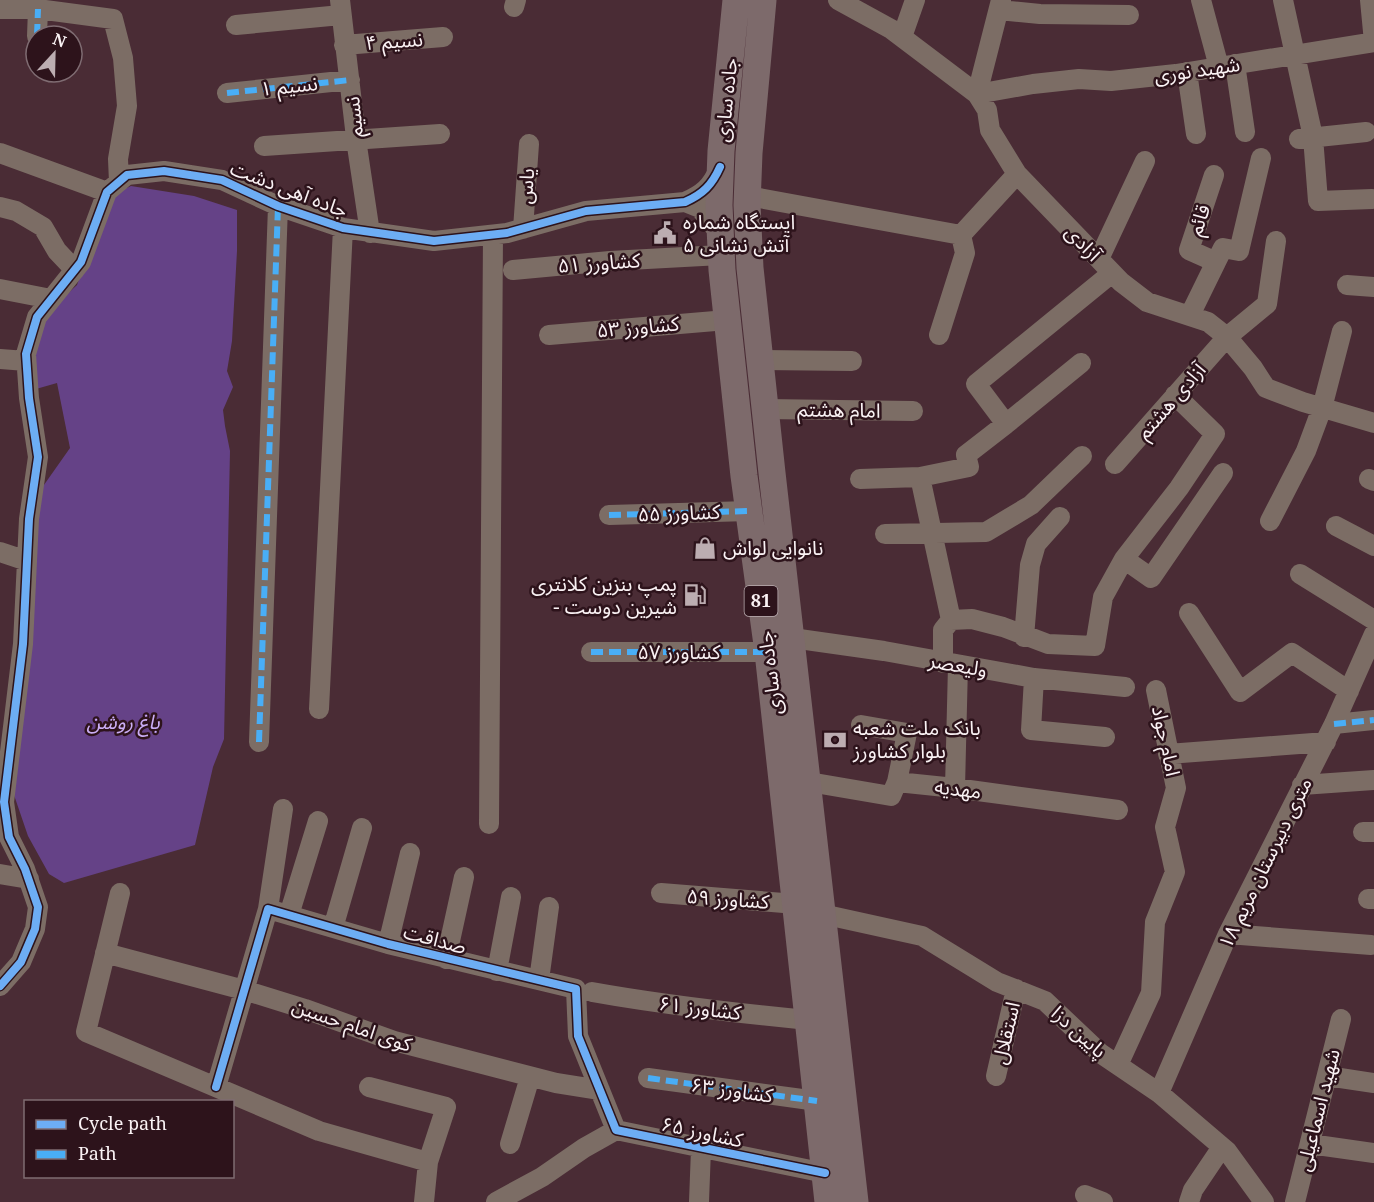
<svg xmlns="http://www.w3.org/2000/svg" width="1374" height="1202" font-family="'Noto Serif','Noto Sans Arabic',serif">
<rect width="100%" height="100%" fill="#4a2c35"/>
<path fill="#654287" d="M131,186L194,196L237,210V251L232,341L227,371L233,387L223,410L225,426L230,451L224,739L213,767L195,845L64,883L49,874L28,836L14,795L39,492L70,448L57,383L36,389L34,382L37,336L49,311L77,285L109,196Z"/>
<g fill="none" stroke-linecap="round" stroke-linejoin="round">
<path stroke="#7c6d65" stroke-width="20" d="M340,0L357,146L370,233
M838,0L891,29L977,94L987,110L990,130L1017,174L1121,282L1147,302L1208,322L1227,337L1253,368L1266,388L1303,402L1374,423
M1001,0L977,94L1033,84L1079,79L1111,81L1176,74L1374,42L1370,0
M1201,0L1219,67
M1283,0L1313,137L1318,201L1372,199
M514,7L516,0
M0,9H38L113,19L123,58L127,106L118,159L119,182
M999,10L1040,14L1129,15
M236,25L341,15
M37,36L38,9
M902,37L915,0
M344,45L443,37
M1235,64L1245,132
M1187,72L1196,134
M227,93L350,80
M1299,139L1366,132
M264,146L440,134
M0,153L107,192
M748,196L961,235L1017,174
M685,202L700,208L721,235
M0,207L16,211L43,227L57,251L75,270
M523,229L529,144
M1099,259L1145,161
M1216,262L1223,248L1239,251L1261,158
M513,270L610,261L721,255
M1347,285L1374,287
M0,289L51,299
M1190,315L1216,262L1189,250L1214,175
M549,335L727,320
M939,335L965,253L961,235
M0,359L26,361
M760,360L852,361
M765,409L913,411
M1006,424L1081,363
M1115,464L1227,337L1267,304L1276,241
M860,479L920,477
M1369,479L1374,481
M609,515L749,511
M1270,521L1306,451L1322,408L1342,331
M1336,526L1374,546
M885,534L986,532L1031,505L1082,456
M0,552L27,561
M1124,559L1151,578L1223,473
M1300,574L1374,620
M1189,613L1240,692L1292,653L1349,691
M951,620L972,619L1003,627L1048,644L1095,646L1103,597L1124,559L1179,488L1215,434L1175,395
M1024,637L1030,565L1036,544L1060,517
M792,638L884,651L1034,678L1125,687
M591,652H768
M943,663V630L951,620L920,477L969,467L966,455L1006,424L976,384L1112,273
M1034,678L1031,730L1105,737
M319,709L343,228
M1334,724L1374,720
M861,725L907,733L897,782
M259,742L278,206
M1168,754L1326,742
M809,782L891,796L897,782L955,788L1118,810
M1302,785L1374,780
M955,788L958,665
M489,824L493,235
M1363,832H1374
M0,874L29,879
M120,893L86,1032L319,1131L428,1162L446,1107L369,1087
M661,893L796,904
M1368,899H1374
M268,909L283,809
M822,914L922,936L997,982L1045,1001L1100,1053L1159,1093L1227,1151L1264,1202
M289,915L318,821
M333,928L362,828
M1228,934L1371,945
M388,944L410,853
M105,953L244,990L305,1009L394,1041L556,1083L600,1090
M446,959L464,877
M497,971L511,897
M539,980L549,907
M0,986L21,962L35,929L38,907L25,869L9,837L4,802L23,644L29,519L38,457L29,398L26,354L37,317L81,262L107,192L127,175L164,171L222,180L278,206L343,228L434,241L507,233L586,211L685,202C703,194 711,187 719,169
M592,992C664,1005 736,1013 808,1020
M1118,1065L1151,993L1155,922L1175,872L1165,827L1176,788L1156,690
M996,1076L1016,989
M1327,1076L1374,1083
M648,1078L817,1101
M216,1087L268,909L388,944L576,989L578,1036L616,1130L825,1173
M1159,1093L1228,934L1334,724L1374,634
M510,1144L530,1077
M1310,1144L1374,1153
M1085,1195L1103,1202
M424,1202L428,1162
M496,1202L542,1177L584,1148L616,1130
M699,1202L701,1149
M1189,1202L1193,1190L1222,1147
M1295,1202L1341,1019"/>
<path stroke="#7d6a6b" stroke-width="27" d="M736,0L721,151L719,205L722,270L744,476L768,652L828,1202
M763,0L749,153L747,205L750,268L772,473L855,1202"/>
<path stroke="#49aef6" stroke-width="6" stroke-dasharray="12 6" stroke-linecap="butt" d="M37,36L38,9
M227,93L350,80
M609,515L749,511
M591,652H768
M1334,724L1374,720
M259,742L278,206
M648,1078L817,1101"/>
<g stroke="#2d131b" stroke-width="11">
<path id="cycleway" d="M0,986L21,962L35,929L38,907L25,869L9,837L4,802L23,644L29,519L38,457L29,398L26,354L37,317L81,262L107,192L127,175L164,171L222,180L278,206L343,228L434,241L507,233L586,211L685,202C703,194 712,185 720,167
M216,1087L268,909L388,944L576,989L578,1036L616,1130L825,1173"/>
</g>
<use href="#cycleway" stroke="#6dadf4" stroke-width="8"/>
</g>
<defs>
<g id="civic-bare" transform="scale(1.8)"><path d="M-.6-6.5H3V-4.5H.6V-3L4-1V1h2V6H-6V1h2V-1L-.6-3ZM-1.2 2.5V6h2.4V2.5Z" fill="#bcadb1" stroke="#2d131b" stroke-width="2.5" paint-order="stroke"/></g>
<g id="shop-bare" transform="scale(1.8)"><path d="M-5-2.5h2.3a2.7 3.5 0 0 1 5.4 0H5L5.5 6h-11ZM-1.5-2.5h3a1.5 2.3 0 0 0-3 0Z" fill="#bcadb1" stroke="#2d131b" stroke-width="2.5" paint-order="stroke"/></g>
<g id="fuel-bare" transform="scale(1.8)"><path d="M-5.5-6h7V0h2V4h1.3V-2.5L3-4.5l.8-.8L6-3V5H2.5V1h-1V6h-7ZM-4.2-4.7v3.2H.2V-4.7Z" fill="#bcadb1" stroke="#2d131b" stroke-width="2.5" paint-order="stroke"/></g>
<g id="bank-bare" transform="scale(1.8)"><path d="M-6-4H6V4H-6ZM0-2.3a2.3 2.3 0 1 0 0 4.6a2.3 2.3 0 1 0 0-4.6Z" fill="#bcadb1" stroke="#2d131b" stroke-width="2.5" paint-order="stroke"/></g>
</defs>
<g fill-rule="evenodd">
<use href="#civic-bare" x="665" y="233"/>
<use href="#shop-bare" x="705" y="548"/>
<use href="#fuel-bare" x="695" y="595"/>
<use href="#bank-bare" x="835" y="740"/>
</g>
<g text-anchor="middle" stroke-width="5" stroke-linejoin="round" paint-order="stroke">
<rect fill="#2d131b" stroke="#bcafb3" stroke-width="1.5" x="744.5" y="586" width="33" height="30" rx="4.5"/>
<g font-size="18" font-weight="bold" fill="#faf2f4">
<text x="761" y="607">81</text>
</g>
<g font-size="20" fill="#faf2f4" stroke="#2d131b">
<text transform="translate(394 41) rotate(-4)" y="7">نسیم ۴</text>
<text transform="translate(1197 70) rotate(-8)" y="7">شهید نوری</text>
<text transform="translate(289 86) rotate(-6)" y="7">نسیم ۱</text>
<text transform="translate(726 100) rotate(-84)" y="7">جاده ساری</text>
<text transform="translate(354 117) rotate(-96)" y="7">نسیم</text>
<text transform="translate(526 186) rotate(-86)" y="7">یاس</text>
<text transform="translate(289 189) rotate(21)" y="7">جاده آهی دشت</text>
<text transform="translate(1199 220) rotate(-72)" y="7">قائم</text>
<text transform="translate(1083 243) rotate(46)" y="7">آزادی</text>
<text transform="translate(599 263) rotate(-4)" y="7">کشاورز ۵۱</text>
<text transform="translate(638 327) rotate(-5)" y="7">کشاورز ۵۳</text>
<text transform="translate(1171 401) rotate(-49)" y="7">آزادی هشتم</text>
<text transform="translate(839 410) rotate(1)" y="7">امام هشتم</text>
<text transform="translate(679 513) rotate(-2)" y="7">کشاورز ۵۵</text>
<text x="679" y="659">کشاورز ۵۷</text>
<text transform="translate(958 665) rotate(10)" y="7">ولیعصر</text>
<text transform="translate(770 673) rotate(-97)" y="7">جاده ساری</text>
<text transform="translate(1166 741) rotate(78)" y="7">امام جواد</text>
<text transform="translate(958 789) rotate(7)" y="7">مهدیه</text>
<text transform="translate(1265 863) rotate(-64)" y="7">۱۸ متری دبیرستان مریم</text>
<text transform="translate(728 899) rotate(4)" y="7">کشاورز ۵۹</text>
<text transform="translate(435 939) rotate(15)" y="7">صداقت</text>
<text transform="translate(700 1008) rotate(7)" y="7">کشاورز ۶۱</text>
<text transform="translate(352 1025) rotate(19)" y="7">کوی امام حسین</text>
<text transform="translate(1079 1032) rotate(42)" y="7">پایین دزا</text>
<text transform="translate(1006 1033) rotate(-77)" y="7">استقلال</text>
<text transform="translate(732 1090) rotate(8)" y="7">کشاورز ۶۳</text>
<text transform="translate(1318 1110) rotate(-76)" y="7">شهید اسماعیلی</text>
<text transform="translate(702 1132) rotate(12)" y="7">کشاورز ۶۵</text>
</g>
<g font-size="20" fill="#faf2f4" stroke="#2d131b" text-anchor="start">
<text x="683" y="229">ایستگاه شماره<tspan x="683" dy="23">۵ آتش نشانی</tspan></text>
<text x="723" y="555">نانوایی لواش</text>
<text x="677" y="591" text-anchor="end">پمپ بنزین کلانتری<tspan x="677" dy="23">- شیرین دوست</tspan></text>
<text x="853" y="735">بانک ملت شعبه<tspan x="853" dy="23">بلوار کشاورز</tspan></text>
</g>
<g font-size="20" font-style="italic" fill="#cbaef5" stroke="#2d131b">
<text x="123" y="729">باغ روشن</text>
</g>
</g>
<rect x="24" y="1100" width="210" height="78" fill="#2d131b" stroke="#7f6c72" stroke-width="1.5"/>
<rect x="36" y="1120" width="30" height="9" fill="#6dadf4" stroke="#7f6c72" stroke-width="1.5"/>
<text x="78" y="1130" font-size="18" fill="#faf2f4">Cycle path</text>
<rect x="36" y="1150" width="30" height="9" fill="#49aef6" stroke="#7f6c72" stroke-width="1.5"/>
<text x="78" y="1160" font-size="18" fill="#faf2f4">Path</text>
<g transform="translate(54 54) rotate(22)"><circle r="28" fill="#2d131b" stroke="#7f6c72" stroke-width="1.5"/>
<path d="M0-4.5L10 22L0 15L-10 22Z" fill="#bcadb1"/>
<text y="-9" font-size="16" font-weight="bold" text-anchor="middle" fill="#faf2f4">N</text>
</g>
</svg>
